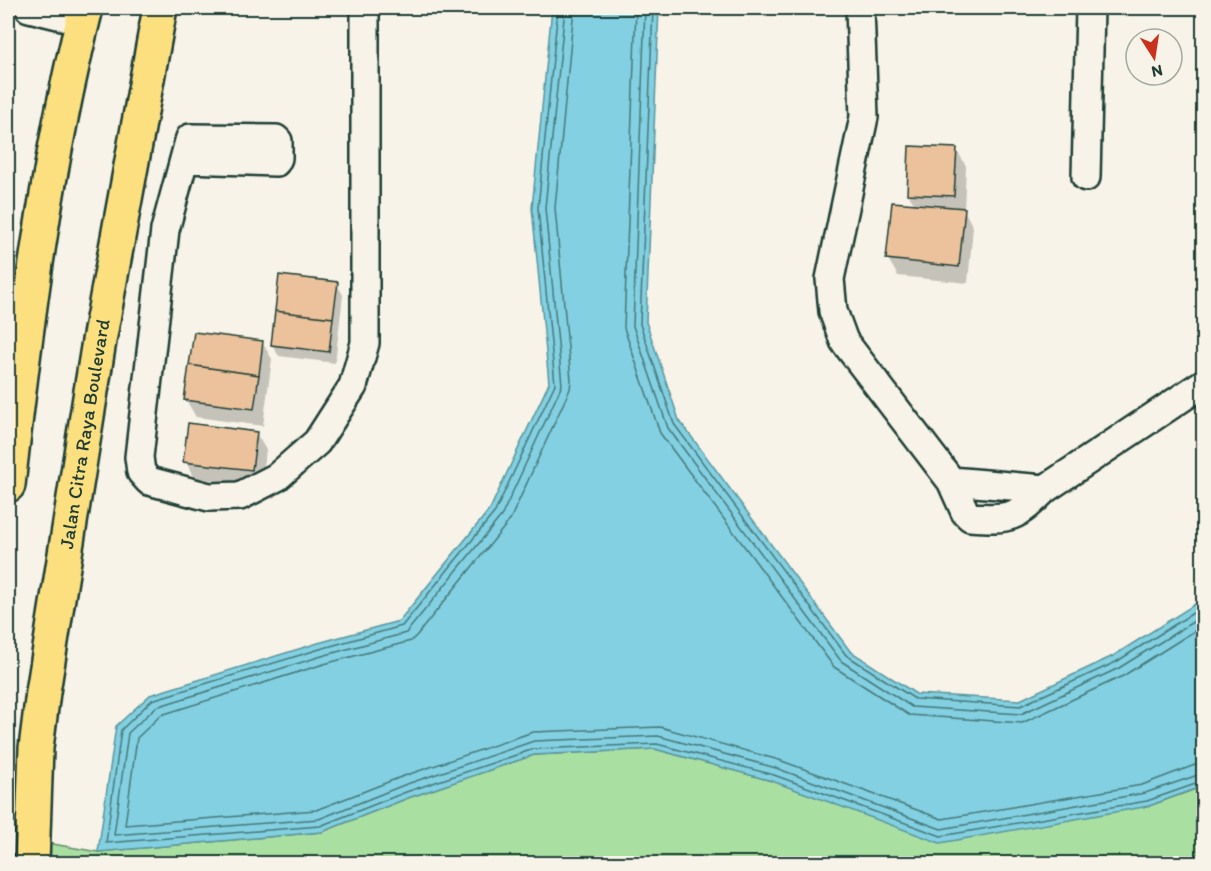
<svg xmlns="http://www.w3.org/2000/svg" width="1211" height="871" font-family="Itim,sans-serif">
<rect width="100%" height="100%" fill="#f7f3e8"/>
<filter id="ink" filterUnits="userSpaceOnUse"><feTurbulence type="fractalNoise" baseFrequency=".0167" numOctaves="2"/><feDisplacementMap in="SourceGraphic" scale="12" xChannelSelector="R" yChannelSelector="G"/><feConvolveMatrix kernelMatrix="1 2 1 2 8 2 1 2 1" color-interpolation-filters="sRGB"/></filter>
<g filter="url(#ink)">
<path fill="#aadfa2" stroke="#648e6b" stroke-width="1.5" d="M655,749L772,781L1149,806L1204,786L1203,864H41V842L98,852L322,832L408,798L534,755Z"/>
<path fill="#82d0e1" stroke="#5a959c" stroke-width="1.5" d="M552,8H659L646,322L679,420L850,651L916,694L1020,700L1113,656L1203,599V786L1149,806L940,843L772,781L655,749L534,755L408,798L322,832L98,852L116,726L150,695L318,643L399,621L490,509L549,383L532,208Z"/>
<path fill="#0003" d="M956,149L966,166L964,210L973,227L968,283L898,276L888,259L915,205L908,194Z
M337,284L343,295L335,363L279,356L272,345Z
M262,342L272,359L263,426L196,417L186,400Z
M256,433L266,450L261,487L195,478L185,461Z"/>
<g fill="none" stroke-linecap="round" stroke-linejoin="round">
<path stroke="#477879" stroke-width="1.5" d="M558,8L538,208L555,384L495,512L402,626L320,649L152,700L121,730L106,843L320,826L406,792L534,749L657,744L774,775L941,836L1147,801L1204,781
M565,8L545,208L562,385L502,515L406,633L322,656L156,707L128,733L114,835L319,819L404,785L534,741L658,736L776,768L941,829L1145,793L1204,773
M574,8L555,208L571,380L570,389L510,520L417,635L411,641L324,664L161,715L137,738L125,825L316,810L401,777L533,732L660,727L779,760L942,819L1142,785L1195,765L1204,764
M636,8L624,328L660,433L834,667L909,715L1022,723L1123,676L1204,625
M645,8L633,326L668,428L841,661L912,707L1021,714L1119,668L1204,615
M653,8L640,324L674,424L846,655L915,699L1020,706L1116,662L1204,606"/>
</g>
<path fill="#ebc29b" stroke="#1f3d34" stroke-width="1.5" d="M909,146L957,148L954,196L907,194Z
M892,202L965,208L959,267L886,259Z
M279,275L338,282L333,318L275,311Z
M275,311L333,318L329,352L271,345Z
M194,332L263,341L259,375L189,365Z
M189,365L259,375L254,409L184,400Z
M188,423L257,432L252,470L183,462Z"/>
<g fill="none" stroke-linecap="round" stroke-linejoin="round">
<g stroke="#1f3d34" stroke-width="32">
<path id="minor" d="M29,8L82,21
M860,8L864,117L830,279L833,311L844,341L951,481
M185,159L276,162L278,158V141L276,139L190,138L189,141L165,230L139,457L141,472L149,481L209,497L240,496L277,477L317,442L353,386L365,343V8
M1086,177L1090,8
M1045,489L951,481L965,512L970,517C1011,520 1016,518 1045,489L1204,383"/>
</g>
<g stroke="#1f3d34" stroke-width="38">
<g id="major">
<path d="M8,485C26,325 46,164 86,8"/>
<path id="s1" d="M32,864L36,748L43,692L99,341L160,8"/>
</g>
</g>
<use href="#minor" stroke="#f7f3e8" stroke-width="27"/>
<use href="#major" stroke="#fce080" stroke-width="33"/>
</g>
</g>
<g text-anchor="middle" stroke-width="4.5" stroke-linejoin="round" paint-order="stroke">
<g font-size="20" fill="#1f3d34" stroke="#f7f3e8">
<text dy="7" stroke="none"><textPath href="#s1" startOffset="434">Jalan Citra Raya Boulevard</textPath></text>
</g>
</g>
<rect width="1211" height="871" fill="none" stroke="#f7f3e8" stroke-width="30"/>
<rect x="15" y="15" width="1181" height="841" fill="none" stroke="#1f3d34" stroke-width="2" filter="url(#ink)"/>
<g transform="translate(1154 57) rotate(168)"><circle r="28" fill="#f7f3e8" stroke="#a1aaa0" stroke-width="1.5"/>
<path d="M0-4.5L10 22L0 15L-10 22Z" fill="#c8321e"/>
<text y="-9" font-size="16" font-weight="bold" text-anchor="middle" fill="#1f3d34">N</text>
</g>
</svg>
